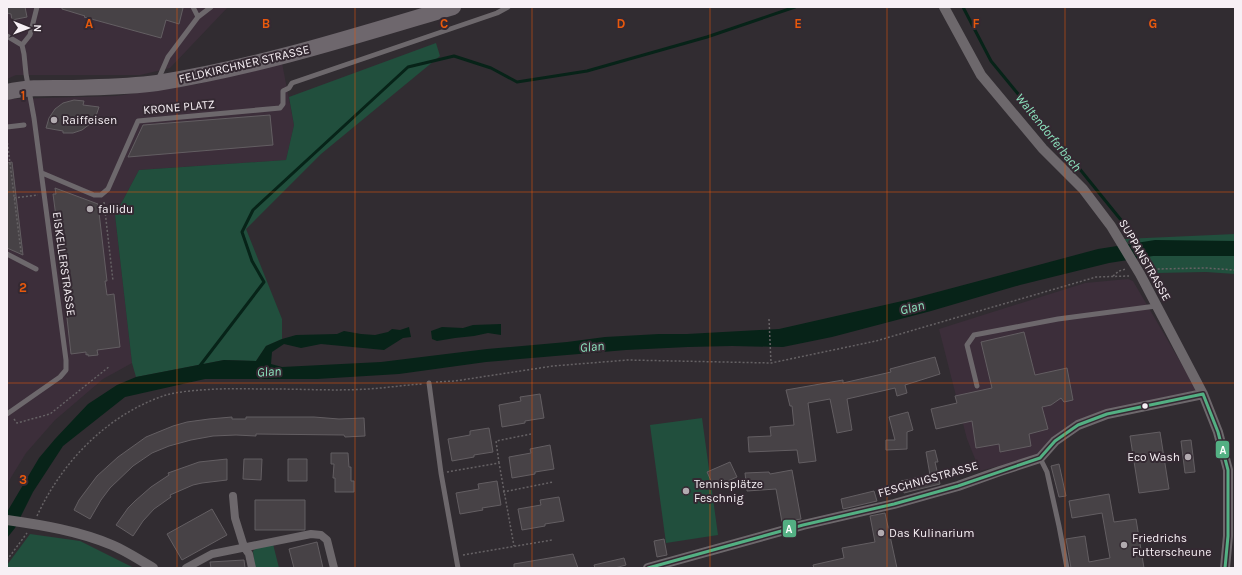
<svg xmlns="http://www.w3.org/2000/svg" width="1242" height="575" font-family="Karla,sans-serif">
<rect width="100%" height="100%" fill="#312c31"/>
<path fill="#3c2e3a" d="M7,7H228L170,68L140,75H16L7,79Z
M282,63L294,125L286,160L139,170L115,215L132,363L103,379L55,420L26,453L7,484V101L10,99L116,96L198,84Z
M1128,279L1133,281L1198,392L1108,412L1036,456L980,471L967,439L939,329L1085,283Z"/>
<path fill="#214f3d" d="M436,43L440,56L321,154L246,229L282,319V339L266,346L256,361L224,360L136,377L132,363L115,215L139,170L286,160L294,125L289,97Z
M1235,234V274L1206,272L1157,273L1124,239Z
M702,418L718,535L666,543L650,425Z
M30,534L80,541L134,568H7V565Z
M273,544L279,568H255L253,551L258,547Z"/>
<path fill="#072318" d="M1155,240L1235,241V256H1153L1109,263L1020,285L931,311L832,337L783,347L732,346L688,347L626,350L486,362L399,374L317,379H205L125,397L63,446L33,492L15,528L7,538V512L39,458L55,439L88,404L117,385L136,377L224,360L256,361L266,346L282,339L296,335L337,334L344,331L361,334L375,335L388,332L392,329L400,330L409,327L411,337L403,338L384,350L321,344L301,348L284,344L272,352L271,364L282,367L381,362L487,349L567,342L605,337L659,334H687L779,329L911,299L1098,249Z
M501,324V335L488,333L474,336L455,338L437,341L432,339L431,331L442,327L463,328L473,325Z"/>
<g fill="none" stroke-linecap="round" stroke-linejoin="round">
<path stroke="#072318" stroke-width="3" d="M963,7L991,61L1070,157L1121,220L1140,246
M199,367L264,282L252,261L242,232L253,210L408,67L454,56L491,68L517,82L587,71L707,37L795,7"/>
</g>
<path fill="#474246" stroke="#635e62" d="M7,7H25L27,17L12,20L11,14L7,13Z
M62,7H179L183,8L179,24L166,20L161,38L84,17L85,16L62,9Z
M74,100L84,101L83,105L99,107L96,116L90,124L82,130L73,133H63V131L46,128L49,118L55,109L63,103Z
M270,115L273,145L128,157L143,125Z
M12,162L23,255L7,248V163Z
M55,188L98,204L107,281H105L107,295L114,294L120,347L97,350L98,355L88,356V354L86,355V352L71,354L65,300H67L53,194H56Z
M1024,332L1035,375L1067,368L1073,400L1064,402L1061,398L1051,405L1042,407L1048,429L1029,434L1031,446L1000,452L999,444L976,448L972,421L936,429L931,409L957,403L955,396L992,388L981,342Z
M935,357L940,374L905,385L907,393L897,396L895,388L847,399L852,430L837,433L830,399L808,403L816,461L799,463L797,450L749,452L748,437L771,436L770,427L794,425L792,406H790L786,390L843,380V383L891,372L890,369Z
M540,394L544,418L525,421V423L502,427L499,405L521,401L520,397Z
M908,412L913,430L907,432V449L886,450V440H895L889,417Z
M232,417V419H246V417H314L339,419L364,418L365,436L345,437L344,435L256,434V436L236,435L213,436L191,440L169,446L152,453L133,466L110,488L101,500L90,519L74,510L79,500L97,476L118,457L146,437L173,426L187,422L209,419Z
M489,428L493,452L474,455V457L452,461L448,439L470,435V431Z
M1160,432L1169,489L1139,493L1130,436Z
M1191,440L1195,472L1185,473L1181,441Z
M550,445L554,469L535,472V474L512,478L509,457L531,453L530,449Z
M935,450L938,462H935L940,484L904,493L901,481L930,475L926,452Z
M331,453H348L349,467H351V481H354V492H335V478H333L334,464H331Z
M227,459V480L202,483L193,485L170,495L171,497L154,509L143,521L133,536L116,525L128,508L135,501L151,487L169,475L168,473L199,462Z
M244,459H262L261,480L243,479Z
M288,459H307V481H288Z
M730,462L737,477L714,487L707,472Z
M1059,464L1066,496L1059,497L1051,466Z
M792,470L801,519L782,522L776,489L747,491L745,473L769,472L770,474Z
M497,481L501,505L482,508L483,510L460,514L456,493L479,489L478,484Z
M874,491L877,501L843,509L841,499Z
M1109,494L1114,522L1136,519L1144,568H1071L1066,539L1085,536L1089,562L1110,558L1102,513L1072,518L1069,501Z
M559,497L564,521L545,524V526L522,530L518,509L541,505L540,500Z
M255,500H305V530H255Z
M212,509L227,535L182,560L167,534Z
M885,513L897,568H814L813,565L844,558L842,548L875,542L870,516Z
M664,539L667,555L657,557L654,541Z
M317,542L323,568H294L289,549Z
M573,554L578,568H514V564Z
M624,558L626,565L615,568H595L594,565Z
M244,560L245,568H211L210,562Z"/>
<g fill="none" stroke-linecap="round" stroke-linejoin="round">
<path stroke="#666265" stroke-width="1.5" stroke-dasharray="2 2" stroke-linecap="butt" d="M7,139L21,252
M14,198L38,195
M104,202L113,281
M1146,265H1152L1156,269
M1150,271L1156,269L1206,268L1235,270
M1113,276L1119,271L1126,269
M769,319L771,363
M436,382L455,381L553,366L628,360L771,363L876,341L1096,277L1129,276
M14,419L17,423L50,414L110,366
M499,463L496,441L531,434
M447,472L499,463L514,546
M503,492L553,482
M37,516C62,462 106,416 163,396C175,392 189,391 201,390C225,388 248,389 271,389C303,389 336,391 368,389C386,388 404,385 422,384
M463,555L552,540
M7,560L27,533"/>
<path stroke="#6d686c" stroke-width="5" d="M193,7L198,17
M7,36L22,45L24,54L26,74L34,118L66,360V370L60,377L7,414
M22,45L30,35L37,7
M158,80L168,57L198,17L211,7
M7,127L24,125
M42,173L94,195H101L108,189L138,121L280,108L283,104V91L289,88L292,83L497,13L508,7
M7,254L36,269
M429,383L441,473L458,568
M977,386L967,345L974,335L1058,319L1156,306
M1040,458L1047,472L1059,526L1067,568"/>
<path stroke="#6d686c" stroke-width="8" d="M233,496L235,518L244,547L249,554L252,568
M186,568L212,554L311,534L321,535L327,540L334,568"/>
<path stroke="#6d686c" stroke-width="10" d="M944,7L981,75L1043,149L1083,189L1111,226L1140,274L1203,394L1218,432L1228,470V536L1225,568
M7,520C42,525 79,531 112,545C126,551 140,560 153,568
M648,568L803,525L894,504L958,486L1000,471L1040,458L1055,441L1078,425L1107,414L1203,394"/>
<path stroke="#6e676d" stroke-width="16" d="M7,92C28,87 49,88 70,88C99,87 128,87 157,83C258,67 355,36 453,7"/>
<g stroke="#342932" stroke-width="6">
<path id="bus-1" d="M1203,394L1218,432L1228,470V536L1225,568
M648,568L803,525L894,504L958,486L1040,458L1055,441L1078,425L1107,414L1203,394"/>
</g>
<use href="#bus-1" stroke="#53b083" stroke-width="3"/>
</g>
<path fill="none" stroke="#e8590c" stroke-width="1" stroke-opacity="0.55" d="M177,7V568M355,7V568M532,7V568M710,7V568M887,7V568M1065,7V568M7,192H1235M7,383H1235"/>
<g fill="#b2abb0" stroke="#342932" stroke-width="1.5">
<circle cx="54" cy="120" r="4"/>
<circle cx="90" cy="209" r="4"/>
<circle cx="1188" cy="457" r="4"/>
<circle cx="686" cy="491" r="4"/>
<circle cx="881" cy="533" r="4"/>
<circle cx="1124" cy="545" r="4"/>
</g>
<circle fill="#f7f0f5" stroke="#342932" stroke-width="1.5" cx="1145" cy="406" r="3.5"/>
<g text-anchor="middle" stroke-width="4" stroke-linejoin="round" paint-order="stroke">
<g font-size="12" fill="#f7f0f5" stroke="#342932">
<text transform="translate(244 64) rotate(-13)" y="4">FELDKIRCHNER STRASSE</text>
<text transform="translate(179 107) rotate(-5)" y="4">KRONE PLATZ</text>
<text transform="translate(1145 260) rotate(60)" y="4">SUPPANSTRASSE</text>
<text transform="translate(64 264) rotate(82)" y="4">EISKELLERSTRASSE</text>
<text transform="translate(928 479) rotate(-16)" y="4">FESCHNIGSTRASSE</text>
</g>
<g font-size="12" fill="#f7f0f5" stroke="#342932" text-anchor="start">
<text x="62" y="124">Raiffeisen</text>
<text x="98" y="213">fallidu</text>
<text x="1180" y="461" text-anchor="end">Eco Wash</text>
<text x="694" y="488">Tennisplätze<tspan x="694" dy="14">Feschnig</tspan></text>
<text x="889" y="537">Das Kulinarium</text>
<text x="1132" y="542">Friedrichs<tspan x="1132" dy="14">Futterscheune</tspan></text>
</g>
<g font-size="13" font-style="italic" fill="#8ce4be" stroke="#342932">
<text transform="translate(1049 132) rotate(51)" y="5">Waltendorferbach</text>
<text transform="translate(912 307) rotate(-14)" y="5">Glan</text>
<text transform="translate(592 346) rotate(-5)" y="5">Glan</text>
<text transform="translate(269 371) rotate(-4)" y="5">Glan</text>
</g>
</g>
<g font-size="13" text-anchor="middle" font-weight="bold" fill="#e8590c" stroke="#342932" stroke-width="4" stroke-linejoin="round" paint-order="stroke">
<text x="89" y="28">A</text>
<text x="266" y="28">B</text>
<text x="444" y="28">C</text>
<text x="621" y="28">D</text>
<text x="798" y="28">E</text>
<text x="976" y="28">F</text>
<text x="1153" y="28">G</text>
<text x="23" y="100">1</text>
<text x="23" y="292">2</text>
<text x="23" y="484">3</text>
</g>
<g stroke="#342932" stroke-width="1.5">
<rect x="1215" y="440" width="15" height="19" rx="4" fill="#53b083"/>
<rect x="782" y="519" width="15" height="19" rx="4" fill="#53b083"/>
</g>
<g font-size="11" text-anchor="middle" font-weight="bold" fill="#fff">
<text x="1223" y="454">A</text>
<text x="789" y="533">A</text>
</g>
<rect width="1242" height="575" fill="none" stroke="#f7f0f5" stroke-width="16"/>
<g transform="translate(28 28) rotate(91)" stroke="#342932" stroke-width="3" paint-order="stroke">
<path d="M0-3L7 15L0 10L-7 15Z" fill="#f7f0f5"/>
<text y="-6" font-size="11" font-weight="bold" text-anchor="middle" fill="#f7f0f5">N</text>
</g>
</svg>
